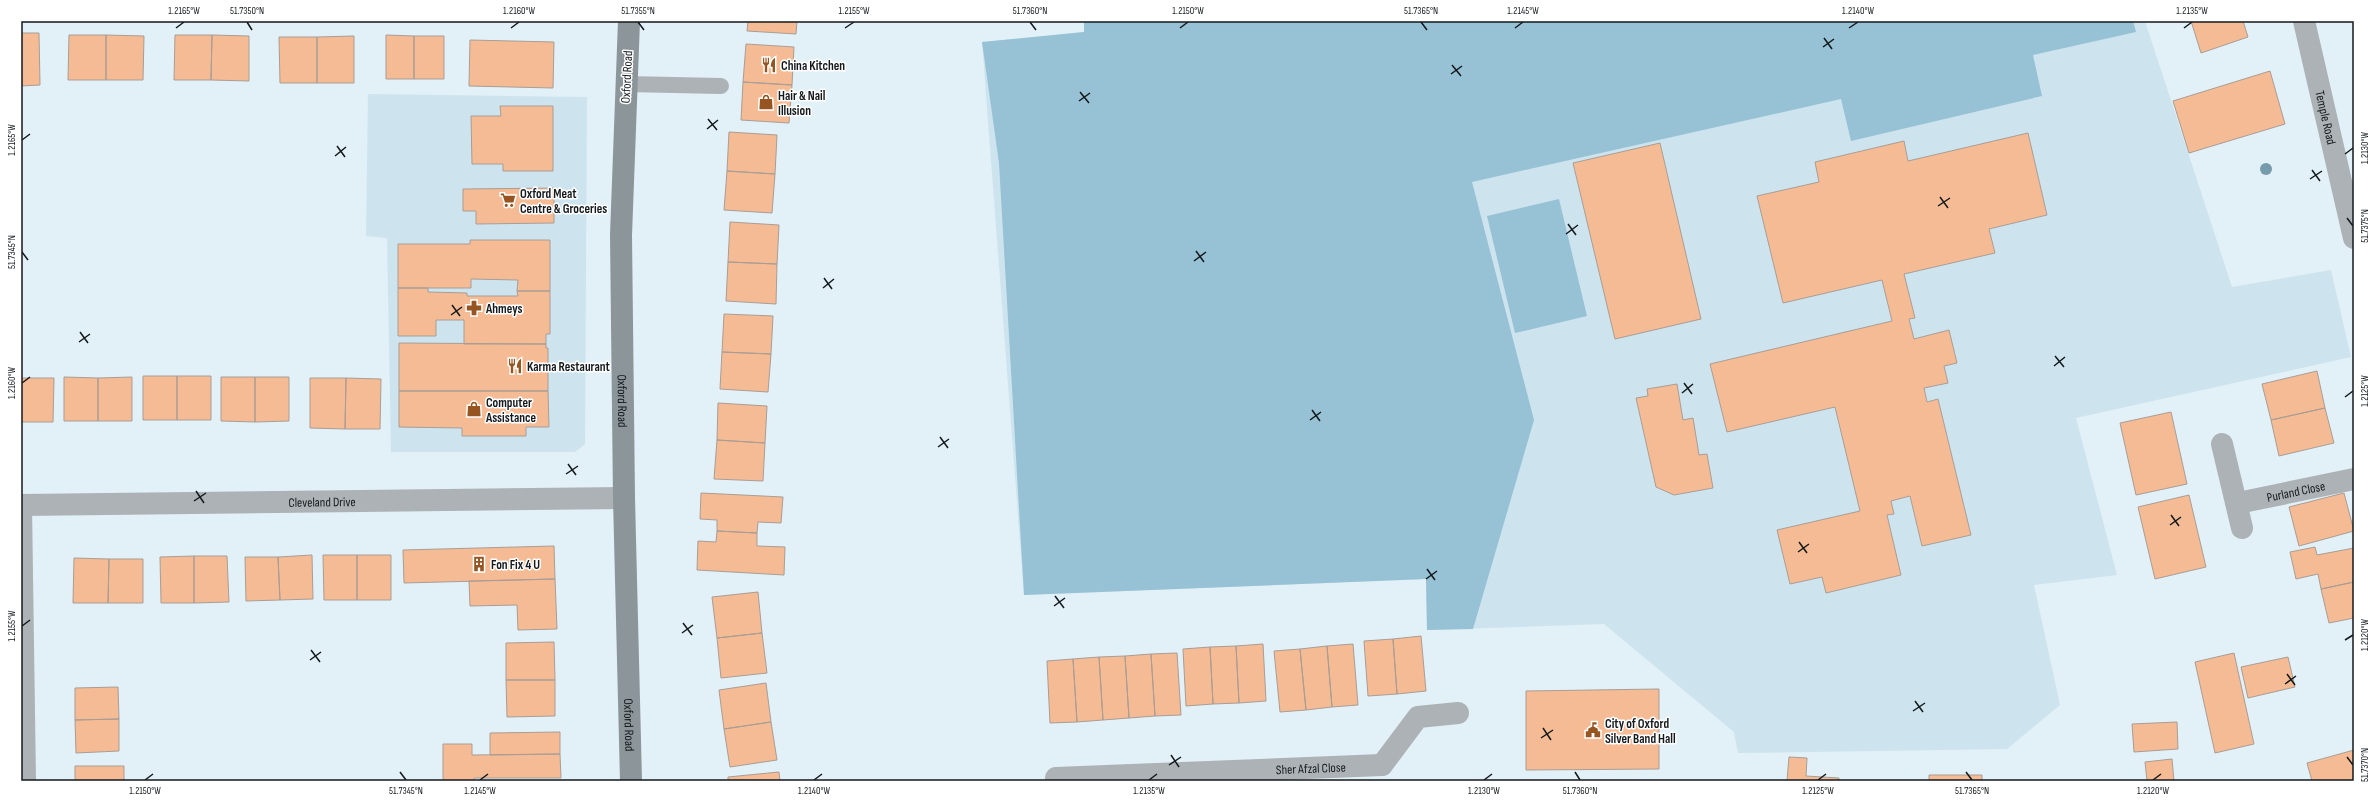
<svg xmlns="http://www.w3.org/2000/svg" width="2375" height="802" font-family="'Sofia Sans Condensed',sans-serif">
<rect width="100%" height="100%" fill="#e2f0f7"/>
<path fill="#cde4ee" d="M1084,21H2145L2232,287L2331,270L2351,357L2076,418L2117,575L2034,585L2060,705L2007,749L1738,753L1734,732L1604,624L1427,630L1426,579L1024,595L982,42L1084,32Z
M368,94L587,97L585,444L575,452H391L387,238L366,236Z"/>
<path fill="#97c1d4" d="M1084,21H2133L2136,32L2033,55L2042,96L1851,141L1841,99L1472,182L1534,420L1473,629L1427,630L1426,579L1024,595L999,163L982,42L1084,32Z
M1559,199L1587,316L1515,333L1487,216Z"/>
<path fill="#f5bb94" stroke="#a99d95" d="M748,21H797L796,34L747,31Z
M2191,21H2243L2248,37L2201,53Z
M21,33H39L40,85L21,86Z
M69,35H106V80H68Z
M106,35L144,36L143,80H106Z
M175,35H212L211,80H174Z
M212,35L249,36V81L211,80Z
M386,35L414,36V79H386Z
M354,36V83H317V37Z
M414,36H444V79H414Z
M279,37H317V83H280Z
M470,40L554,42L553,88L469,86Z
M746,44L794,47L792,85L743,82Z
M2270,71L2285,124L2189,153L2173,101Z
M743,82L792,85L789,123L741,120Z
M500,106H553V171H503V164H472L471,116H501Z
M729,132L777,135L775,174L727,171Z
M2028,133L2047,215L1989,229L1995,253L1904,274L1915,318L1909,319L1914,339L1949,330L1957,363L1944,366L1948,383L1924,388L1927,402L1938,399L1971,535L1922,546L1910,496L1891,501L1894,514L1887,515L1901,575L1826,593L1822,577L1790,584L1777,530L1860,511L1835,407L1727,432L1710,364L1892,321L1882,280L1783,303L1757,196L1819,182L1815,162L1904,141L1908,161Z
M1660,143L1701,319L1615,339L1573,163Z
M727,171L775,174L772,213L724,210Z
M554,188V223L476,224V211H463V189Z
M730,222L779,225L777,264L728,262Z
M470,240H550V291H517L518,280L471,279V288H398V244H470Z
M728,262L777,264L776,304L726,301Z
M398,288H428V292L467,293V296H518L517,291H550V334H546V344H464V320H436V336H398Z
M724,314L773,316L771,354L722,352Z
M399,343L546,344V348H548V391H399Z
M722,352L771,354L768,392L720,389Z
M2317,371L2325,408L2271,420L2262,384Z
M143,376H177V420H143Z
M177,376H211V420H177Z
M64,377L98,378V421H64Z
M132,377V421H98V378Z
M221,377H255V422L221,421Z
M255,377H289V421L255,422Z
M21,378H54L53,422H21Z
M310,378H346L345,429L310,428Z
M346,378L381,379L380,429H345Z
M1677,384L1683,420L1693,418L1699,455L1707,454L1713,488L1674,495L1656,487L1636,398L1648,396L1647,389Z
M399,391H548L549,427H526V436H462V428L399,427Z
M718,403L767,406L765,443L717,440Z
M2325,408L2334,443L2279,456L2271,420Z
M2171,412L2187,484L2136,495L2120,423Z
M717,440L765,443L763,481L714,479Z
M701,493L783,497L781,523L758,522L757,533L717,531V520L700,519Z
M2344,493L2354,531L2299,546L2289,507Z
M2189,495L2206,567L2155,579L2138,507Z
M717,531L757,533V546L785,547L784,575L697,570L698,541L716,542Z
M554,546L555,579L404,583L403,550Z
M2315,547L2317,555L2354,548V582L2321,589L2318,574L2296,579L2290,552Z
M312,555L313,599L280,600L278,557Z
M323,555H357V600H324Z
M357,555H391V600H357Z
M194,556H227L229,602L194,603Z
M194,556V603H161L160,557Z
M245,557H278L280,600L246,601Z
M74,558L109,559L108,603H73Z
M109,559H143V603H108Z
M555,579L557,629L518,630L517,605L470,606L469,581Z
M2354,582V618L2329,623L2321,589Z
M758,592L762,633L717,638L712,597Z
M762,633L767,673L721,678L717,638Z
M1421,636L1426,691L1397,694L1393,639Z
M1393,639L1397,694L1368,696L1364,641Z
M554,642L555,680H506V643Z
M1263,644L1266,701L1239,703L1236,646Z
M1353,644L1358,705L1332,707L1327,646Z
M1236,646L1239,703L1213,704L1210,647Z
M1327,646L1332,707L1306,710L1300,649Z
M1210,647L1213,704L1186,706L1183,649Z
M1300,649L1306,710L1280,712L1274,651Z
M1177,653L1181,715L1155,716L1151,654Z
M2234,653L2254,744L2215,753L2195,662Z
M1151,654L1155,716L1129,718L1125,656Z
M1125,656L1129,718L1103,720L1099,657Z
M1099,657L1103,720L1077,722L1073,659Z
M2288,657L2295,687L2248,698L2241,667Z
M1073,659L1077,722L1050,723L1047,661Z
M506,680H555V716L507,717Z
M766,683L771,722L724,729L719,690Z
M118,687L119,719L75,720V688Z
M1659,689V769L1526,770V691Z
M119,719V751L76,753L75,720Z
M771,722L777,760L730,767L724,729Z
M2177,722L2178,749L2134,752L2132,724Z
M560,732V754L490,755V733Z
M443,744H472V755L560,754L561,778H474V781H443Z
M2354,750V781H2312L2307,763Z
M1789,757L1807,758L1806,776L1839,778V781H1787Z
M2172,759L2174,781H2147L2145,762Z
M75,766H124V781H75Z
M779,772L780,781H728V777Z
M1929,775H1982V781H1929Z"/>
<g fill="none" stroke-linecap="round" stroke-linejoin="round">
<path stroke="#acb2b5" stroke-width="16" d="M626,84L721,86"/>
<g stroke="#acb2b5" stroke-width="22">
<path id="s1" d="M2304,21L2354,238"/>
<path d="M2222,444L2242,528"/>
<path id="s2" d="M2238,503L2354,479"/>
<path id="s3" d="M21,505L624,498"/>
<path d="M21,505L25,781"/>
<path d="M1382,765L1418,717L1458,713"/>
<path id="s4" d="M1056,778L1382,765"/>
</g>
<path stroke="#8c9599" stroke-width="22" id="s5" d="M629,21L621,235L624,498L631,781"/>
</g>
<circle fill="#769cac" cx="2266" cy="169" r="6"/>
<path fill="none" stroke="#14191c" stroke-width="1.5" d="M247,22L252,30M638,22L644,30M1030,22L1036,30M1421,22L1427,30M176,28L184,22M511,28L519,22M845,28L854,22M1180,28L1188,22M1515,28L1523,22M1849,28L1858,22M2184,28L2192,22M1824,38L1832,49M1823,47L1834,39M1452,65L1461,76M1451,74L1462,66M1080,92L1089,103M1079,101L1090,93M708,119L717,130M707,129L718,120M22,140L30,134M337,146L345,157M2345,154L2353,148M335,156L346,147M2312,170L2320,181M2310,179L2322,171M1940,197L1948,208M1938,206L1950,198M2347,218L2353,226M1568,224L1576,235M1566,234L1578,225M1196,251L1204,262M22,252L28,260M1194,261L1206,252M824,278L832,289M823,288L834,279M452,305L460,316M451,315L462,307M80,332L88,343M79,342L90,334M2055,356L2064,367M2054,366L2065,357M22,383L30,377M1684,383L1692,394M1682,393L1693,384M2345,397L2353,391M1312,410L1320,421M1310,420L1321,412M940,437L948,448M938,447L949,439M568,464L576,475M566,474L578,466M196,491L204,503M194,501L206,493M2171,515L2179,526M2170,525L2181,517M1799,542L1807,553M1798,552L1809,544M1427,569L1435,580M1426,579L1437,571M1055,596L1064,608M1054,606L1065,598M683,623L692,635M22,626L30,620M682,633L693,625M2345,640L2353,635M311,650L320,662M310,660L321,652M2287,674L2295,685M2285,684L2296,676M1915,701L1923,712M1913,711L1925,703M1543,728L1551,740M1541,738L1553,730M1171,755L1179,767M2347,757L2353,765M1169,765L1181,757M400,772L406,780M1575,772L1580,780M1966,772L1972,780M145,780L153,774M480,780L488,774M814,780L822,774M1149,780L1157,774M1484,780L1492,774M1818,780L1826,774M2153,780L2161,774"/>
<defs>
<g id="restaurant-bare" transform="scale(1.2)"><path d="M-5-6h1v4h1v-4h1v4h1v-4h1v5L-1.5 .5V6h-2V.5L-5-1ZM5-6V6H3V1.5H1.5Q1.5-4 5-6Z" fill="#965520" stroke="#fff" stroke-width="2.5" paint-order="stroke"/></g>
<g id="shop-bare" transform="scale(1.2)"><path d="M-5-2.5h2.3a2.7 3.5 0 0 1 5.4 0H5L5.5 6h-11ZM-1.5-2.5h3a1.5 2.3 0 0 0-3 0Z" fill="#965520" stroke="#fff" stroke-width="2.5" paint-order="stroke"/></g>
<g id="supermarket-bare" transform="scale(1.2)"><path d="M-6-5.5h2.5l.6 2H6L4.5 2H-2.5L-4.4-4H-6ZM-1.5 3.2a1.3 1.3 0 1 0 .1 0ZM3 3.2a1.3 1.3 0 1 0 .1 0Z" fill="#965520" stroke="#fff" stroke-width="2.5" paint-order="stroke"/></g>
<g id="pharmacy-bare" transform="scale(1.2)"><path d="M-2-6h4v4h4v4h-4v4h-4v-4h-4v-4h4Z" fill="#965520" stroke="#fff" stroke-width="2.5" paint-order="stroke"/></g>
<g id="building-bare" transform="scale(1.2)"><path d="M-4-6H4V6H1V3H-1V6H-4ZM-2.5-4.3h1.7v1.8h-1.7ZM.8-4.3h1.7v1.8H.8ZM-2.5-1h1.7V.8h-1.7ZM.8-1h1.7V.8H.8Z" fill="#965520" stroke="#fff" stroke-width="2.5" paint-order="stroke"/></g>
<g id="civic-bare" transform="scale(1.2)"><path d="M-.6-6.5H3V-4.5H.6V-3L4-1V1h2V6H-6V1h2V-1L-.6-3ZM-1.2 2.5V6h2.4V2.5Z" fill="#965520" stroke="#fff" stroke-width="2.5" paint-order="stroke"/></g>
</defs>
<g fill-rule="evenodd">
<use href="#restaurant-bare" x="769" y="65"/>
<use href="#shop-bare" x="766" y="102"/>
<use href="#supermarket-bare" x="508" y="200"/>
<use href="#pharmacy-bare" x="474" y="308"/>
<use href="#restaurant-bare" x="515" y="366"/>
<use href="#shop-bare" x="474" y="409"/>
<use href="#building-bare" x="479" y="564"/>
<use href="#civic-bare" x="1593" y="730"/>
</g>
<g text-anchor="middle" stroke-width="3" stroke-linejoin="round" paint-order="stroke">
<g font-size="13" font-weight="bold" fill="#14191c" stroke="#fff" text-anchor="start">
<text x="781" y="70">China Kitchen</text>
<text x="778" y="100">Hair &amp; Nail<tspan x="778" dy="15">Illusion</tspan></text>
<text x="520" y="198">Oxford Meat<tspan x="520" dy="15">Centre &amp; Groceries</tspan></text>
<text x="486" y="313">Ahmeys</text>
<text x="527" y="371">Karma Restaurant</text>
<text x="486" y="407">Computer<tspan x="486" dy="15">Assistance</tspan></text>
<text x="491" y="569">Fon Fix 4 U</text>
<text x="1605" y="728">City of Oxford<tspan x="1605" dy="15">Silver Band Hall</tspan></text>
</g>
<g font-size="13" fill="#14191c" stroke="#fff">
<text transform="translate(626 77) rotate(-87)" y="5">Oxford Road</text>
<text dy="5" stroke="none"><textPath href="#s1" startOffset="99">Temple Road</textPath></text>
<text dy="5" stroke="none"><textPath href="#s5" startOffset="380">Oxford Road</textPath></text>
<text dy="5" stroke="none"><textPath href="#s2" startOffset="59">Purland Close</textPath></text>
<text dy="5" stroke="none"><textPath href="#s3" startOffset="301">Cleveland Drive</textPath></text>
<text dy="5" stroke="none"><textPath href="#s5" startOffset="704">Oxford Road</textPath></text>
<text dy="5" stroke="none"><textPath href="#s4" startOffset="255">Sher Afzal Close</textPath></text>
</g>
</g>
<rect width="2375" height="802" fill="none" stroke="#ffffff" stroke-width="44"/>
<rect x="22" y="22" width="2331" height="758" fill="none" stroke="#14191c" stroke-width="1.5"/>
<g font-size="10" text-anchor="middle" fill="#14191c">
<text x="184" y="14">1.2165°W</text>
<text x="247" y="14">51.7350°N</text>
<text x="519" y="14">1.2160°W</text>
<text x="638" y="14">51.7355°N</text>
<text x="854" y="14">1.2155°W</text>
<text x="1030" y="14">51.7360°N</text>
<text x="1188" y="14">1.2150°W</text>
<text x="1421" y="14">51.7365°N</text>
<text x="1523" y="14">1.2145°W</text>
<text x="1858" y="14">1.2140°W</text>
<text x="2192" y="14">1.2135°W</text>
<text transform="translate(11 140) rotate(-90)" y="4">1.2165°W</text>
<text transform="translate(2364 148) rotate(-90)" y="4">1.2130°W</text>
<text transform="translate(2364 226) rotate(-90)" y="4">51.7375°N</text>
<text transform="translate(11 252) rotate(-90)" y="4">51.7345°N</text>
<text transform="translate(11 383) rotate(-90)" y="4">1.2160°W</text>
<text transform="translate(2364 391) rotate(-90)" y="4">1.2125°W</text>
<text transform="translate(11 626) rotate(-90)" y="4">1.2155°W</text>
<text transform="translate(2364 635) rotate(-90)" y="4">1.2120°W</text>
<text transform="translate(2364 765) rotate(-90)" y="4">51.7370°N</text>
<text x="145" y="794">1.2150°W</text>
<text x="406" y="794">51.7345°N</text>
<text x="480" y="794">1.2145°W</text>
<text x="814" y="794">1.2140°W</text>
<text x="1149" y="794">1.2135°W</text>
<text x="1484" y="794">1.2130°W</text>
<text x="1580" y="794">51.7360°N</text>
<text x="1818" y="794">1.2125°W</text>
<text x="1972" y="794">51.7365°N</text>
<text x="2153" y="794">1.2120°W</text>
</g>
</svg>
